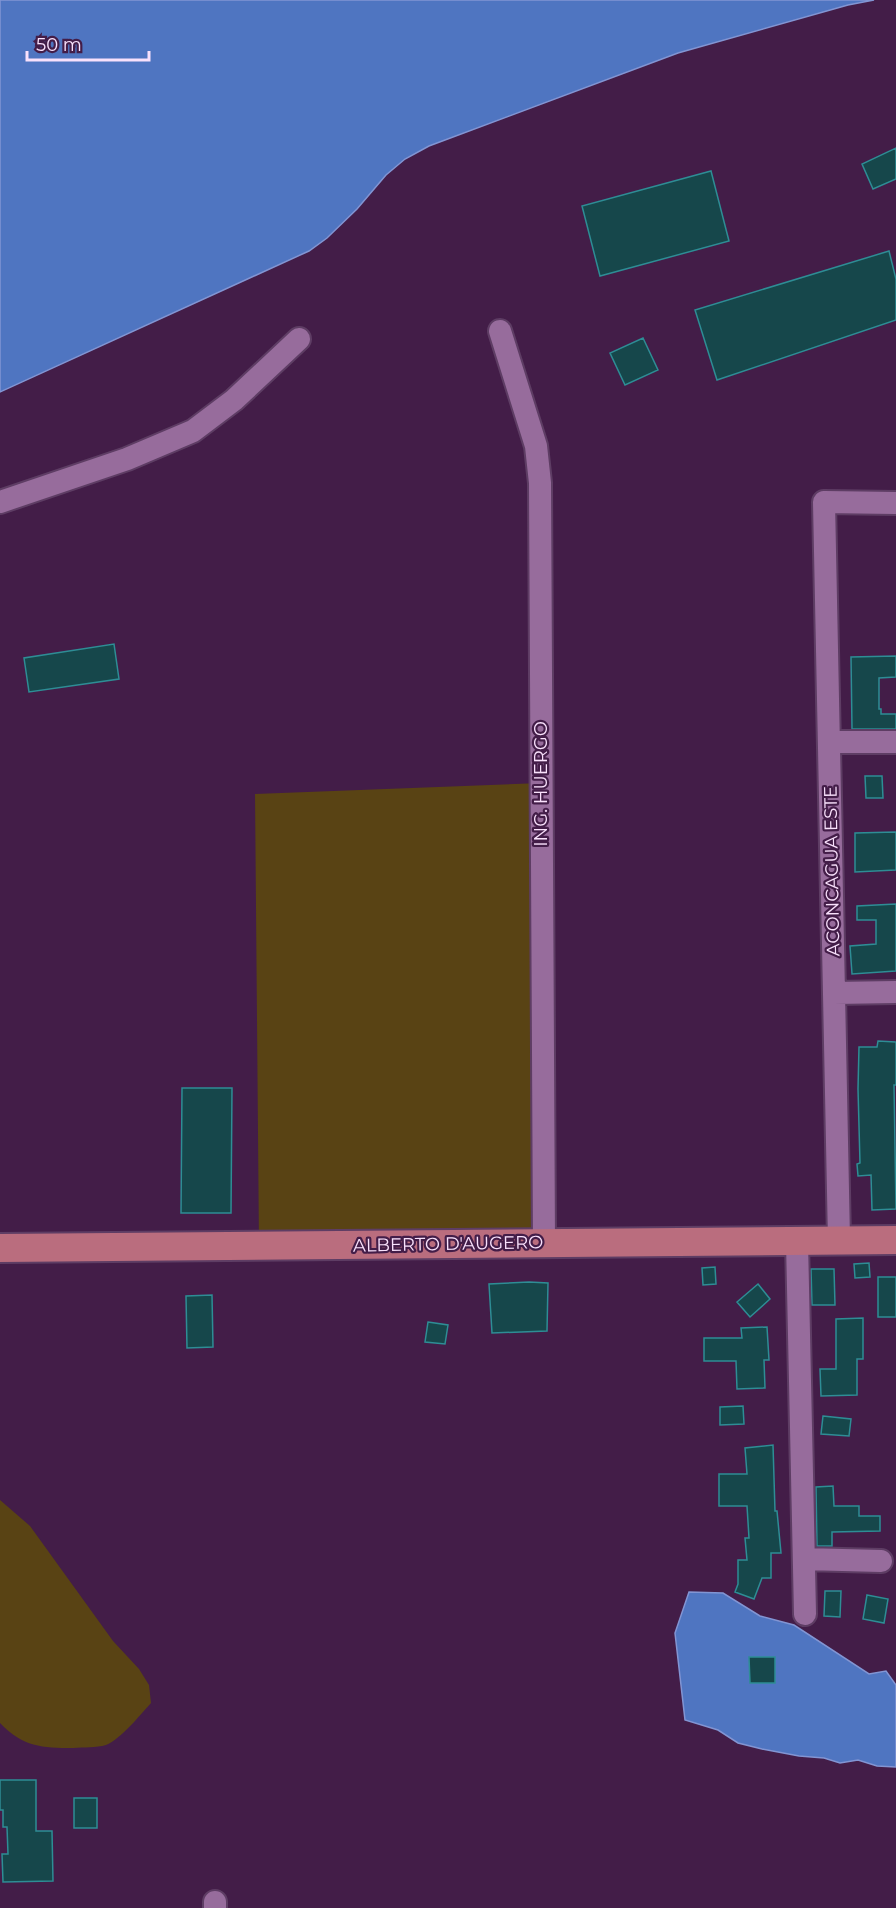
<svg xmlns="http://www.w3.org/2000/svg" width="896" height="1908" font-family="Montserrat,sans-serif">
<rect width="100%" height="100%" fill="#431d48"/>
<path fill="#594314" d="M541,783L544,1243L259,1246L255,794Z
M0,1500L30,1526L113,1641L139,1669L149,1685L151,1703C140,1715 121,1739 106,1745C96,1748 84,1747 73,1748C42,1748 23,1747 0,1723Z"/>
<path fill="#4f75c1" stroke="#8295d3" stroke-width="1.5" d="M0,0H874L848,5L678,53L429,146L405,159L386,175L357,209L327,238L309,251L0,392Z
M689,1592L723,1593L760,1616L794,1625L869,1674L886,1671L896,1685V1767L877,1766L858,1760L840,1763L824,1758L799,1756L762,1749L738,1743L718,1730L685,1720L675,1633Z"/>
<path fill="#16474b" stroke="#2e8d95" stroke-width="1.5" d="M896,148V179L873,189L862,164Z
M711,171L729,241L600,276L582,206Z
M889,251L896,279V320L717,380L695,310Z
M643,338L658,370L625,385L610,353Z
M114,644L119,679L29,692L24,658Z
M896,656V677L879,678V709H881V714H896V729H852L851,657Z
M865,776H882L883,798H866Z
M896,832V870L855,872V833Z
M896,904V971L852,974L850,946L876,944V920H857V906Z
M878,1041L896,1042V1085H894L896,1209L872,1210L871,1175L858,1176L857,1164L860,1163L858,1089L859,1047H877Z
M182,1088H232L231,1213H181Z
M869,1263L870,1277L855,1278L854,1264Z
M715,1267L716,1284L703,1285L702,1268Z
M811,1269H834L835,1305H812Z
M878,1277H896V1317H878Z
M529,1282L548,1283L547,1331L492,1333L489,1284Z
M758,1284L770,1299L750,1317L737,1302Z
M212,1295L213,1347L187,1348L186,1296Z
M863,1318V1359H857V1395L821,1396L820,1369H836V1319Z
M428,1322L448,1325L445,1344L425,1342Z
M767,1327L769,1360H764L765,1388L737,1389L736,1361H704V1338H742L741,1328Z
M743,1406L744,1424L720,1425V1407Z
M823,1416L851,1419L849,1436L821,1434Z
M773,1445L775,1511H777L781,1553H771V1578H762L754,1599L735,1592L738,1584V1560H747L745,1538H749L747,1506H719V1474H747L745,1448Z
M833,1486L834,1506H859V1516H880V1531L832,1532V1546H817L816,1487Z
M825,1591H841L840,1617L824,1616Z
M867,1595L888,1599L884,1623L863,1619Z
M749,1657H775V1683H750Z
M0,1780H36V1831H52L53,1881L3,1882L2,1854H8L7,1827H3V1810H0Z
M74,1798H97V1828H74Z"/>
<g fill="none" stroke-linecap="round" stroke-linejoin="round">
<g stroke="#5e3d64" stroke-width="26">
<path id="minor" d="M500,331L536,446L540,483L544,1243
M0,502L127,459L193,431L234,400L299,339
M829,742H896
M834,993L896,992
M839,1240L824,502L896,503
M797,1241L805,1614
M804,1559L881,1561
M215,1902V1908"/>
</g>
<g stroke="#5e3d64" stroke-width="32">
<path id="major" d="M0,1248L896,1240"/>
</g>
<use href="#minor" stroke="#976c9c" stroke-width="22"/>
<use href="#major" stroke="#ba6d7e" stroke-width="28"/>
</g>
<g text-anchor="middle" stroke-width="4.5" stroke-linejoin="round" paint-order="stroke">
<g font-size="18" fill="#f9e1fc" stroke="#431d48">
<text transform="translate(541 784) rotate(-90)" y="6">ING. HUERGO</text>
<text transform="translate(832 871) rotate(-91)" y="6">ACONCAGUA ESTE</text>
<text transform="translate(448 1244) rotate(-1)" y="6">ALBERTO D'AUGERO</text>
</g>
</g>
<path d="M27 51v9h122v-9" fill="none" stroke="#f9e1fc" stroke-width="3"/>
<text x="36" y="51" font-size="18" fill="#f9e1fc" stroke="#431d48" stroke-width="4.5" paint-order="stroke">50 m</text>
</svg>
